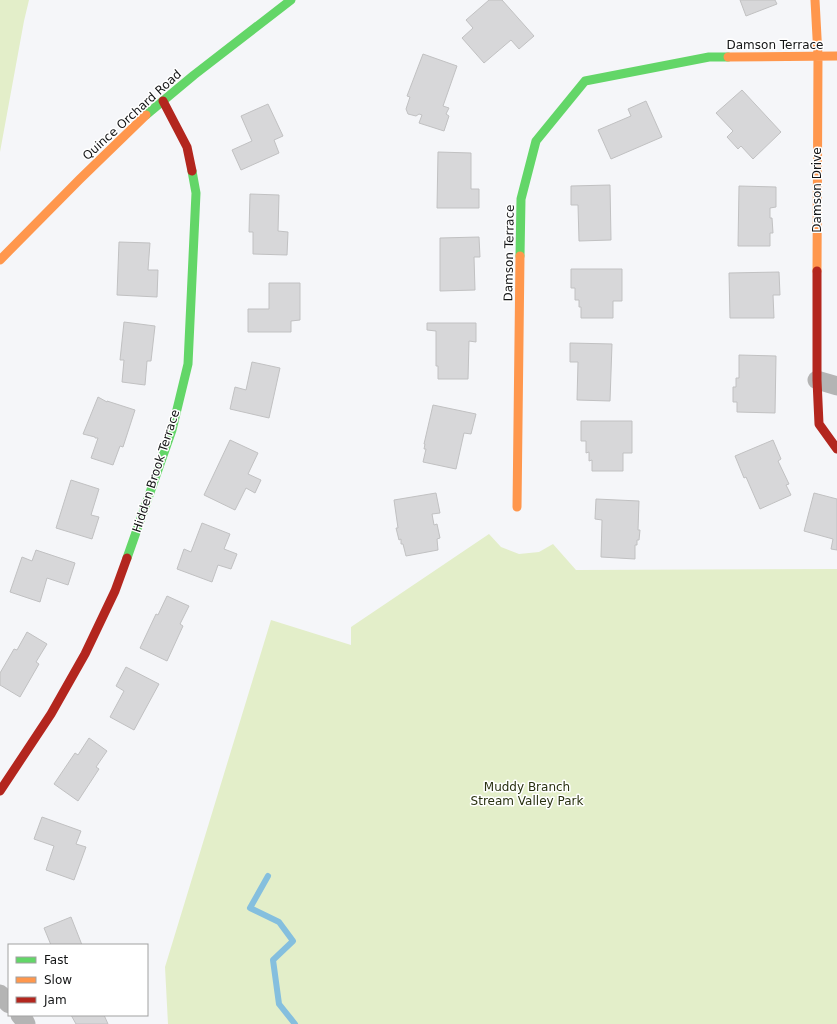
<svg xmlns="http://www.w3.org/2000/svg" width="837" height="1024" font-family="'DejaVu Sans',sans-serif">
<rect width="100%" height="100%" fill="#f5f6f9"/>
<path fill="#e3eec9" d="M0,0H29L24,21L0,152Z
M489,534L501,547L519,554L539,552L553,544L576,570L837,569V1024H168L165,967L271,620L351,645V627Z"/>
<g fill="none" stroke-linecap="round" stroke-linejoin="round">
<path stroke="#85bfde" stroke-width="6" d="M268,876L250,908L279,922L293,941L273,960L279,1004L295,1024"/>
</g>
<path fill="#d7d7d9" stroke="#c1c1c2" d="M489,0H502L534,36L519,49L511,40L484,63L462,38L473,28L466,20Z
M740,0H775L777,4L746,16Z
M423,54L457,66L443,106L449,108L446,114L449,116L444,131L419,123L422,115L419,114L416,116L408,114L406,109L410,97L407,96Z
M742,90L781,132L753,159L741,146L738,149L727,137L733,131L716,113Z
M646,101L662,137L611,159L598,130L631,116L628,109Z
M268,104L283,136L274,140L279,153L241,170L232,150L252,141L241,116Z
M438,152L471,153V189H479V208H437Z
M610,185L611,240L579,241L578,205H571V186Z
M739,186L776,187V207L770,208V218H772L773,233H770V246H738Z
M250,194L279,195L278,231L288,232L287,255L253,254V232H249Z
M479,237L480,257H474L475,290L440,291V238Z
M119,242L150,243L148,270H158L157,297L117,295Z
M571,269H622V301H613V318H581V307H579V300H575V288H571Z
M779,272L780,295H773L774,318H730L729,273Z
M269,283H300V320L291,321V332H248V309H269Z
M124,322L155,326L151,361H147L145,385L122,382L124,360H120Z
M427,323H476V342L469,341L468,379H438V366H436V331L427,330Z
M570,343L612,344L610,401L577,400L578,362H570Z
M739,355L776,356L775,413L737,412V402H733V387H736V378H739Z
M252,362L280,368L269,418L230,409L235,387L246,390Z
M98,397L107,402V401L135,410L123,447L120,446L113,465L91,458L98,438H95V437L83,434Z
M433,405L476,414L471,434L464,433L456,469L423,462L426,449H424L425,444H424Z
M581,421H632V453H623V471H592V460L589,461V452L586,453V441H581Z
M230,440L258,453L248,474L261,480L255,493L246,488L235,510L204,495Z
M773,440L781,459L778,461L789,484L786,485L791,495L760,509L746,477L744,478L735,456Z
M71,480L99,489L91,515L99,517L92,539L56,528Z
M436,493L440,513L432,514L434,525L437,524L440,538L437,539L438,550L406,556L403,544H401V539L399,540L396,528H398L394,500Z
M814,493L837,499V550L831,549L833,539L804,531Z
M596,499L639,501L638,530H640L639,540H637V545H635V559L601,557L602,520L595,519Z
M202,523L230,534L224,549L237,554L231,569L218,565L212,582L177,569L184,549L191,552Z
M36,550L75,563L68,585L47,578L40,602L10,592L22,557L32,561Z
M167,596L189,606L180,624L183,626L167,661L140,648L156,614L158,615Z
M27,632L47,644L36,662L39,664L20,697L0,685V673L14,649L17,650Z
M126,667L159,684L134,730L110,717L124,691L116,686Z
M89,738L107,751L96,767L99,769L78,801L54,784L75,753L78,755Z
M42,817L81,831L76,844L86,847L74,880L46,870L54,846L34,839Z
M71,917L82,945H51L44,928Z
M71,1015H104L108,1024H76Z"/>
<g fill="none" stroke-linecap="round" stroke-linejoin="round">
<path stroke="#b4b4b4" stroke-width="19" d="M817,380L837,386
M0,994L9,1004
M20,1015L24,1020L26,1024"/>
<path stroke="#63d668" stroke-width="9" d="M146,115L194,75L291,0
M520,256L521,199L536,141L585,81L709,57H728
M127,558L172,430L188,364L196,193L192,171"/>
<path stroke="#ff974d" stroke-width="9" d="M815,0L818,56L817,271
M728,57L837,56
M0,260L80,179L146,115
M517,507L520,256"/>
<path stroke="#b3261e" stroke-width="9" d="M163,101L187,147L192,171
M817,271V380L819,424L837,449
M0,791L51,714L85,654L115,591L127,558"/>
</g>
<g text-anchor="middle" stroke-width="3" stroke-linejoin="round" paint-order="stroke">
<g font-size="12" fill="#131415" stroke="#fff">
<text x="775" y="49">Damson Terrace</text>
<text transform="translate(132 115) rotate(-42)" y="4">Quince Orchard Road</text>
<text transform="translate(817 190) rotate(-90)" y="4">Damson Drive</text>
<text transform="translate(509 253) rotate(-89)" y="4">Damson Terrace</text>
<text transform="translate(156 471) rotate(-72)" y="4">Hidden Brook Terrace</text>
</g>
<g font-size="12" fill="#293110" stroke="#fff">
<text x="527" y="791">Muddy Branch<tspan x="527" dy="14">Stream Valley Park</tspan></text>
</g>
</g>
<rect x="8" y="944" width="140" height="72" fill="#ffffff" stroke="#a1a1a1"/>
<rect x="16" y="957" width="20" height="6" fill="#63d668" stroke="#a1a1a1"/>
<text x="44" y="964" font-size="12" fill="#131415">Fast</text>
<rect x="16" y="977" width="20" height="6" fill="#ff974d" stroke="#a1a1a1"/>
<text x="44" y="984" font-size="12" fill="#131415">Slow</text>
<rect x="16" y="997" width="20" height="6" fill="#b3261e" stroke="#a1a1a1"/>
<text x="44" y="1004" font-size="12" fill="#131415">Jam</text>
</svg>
